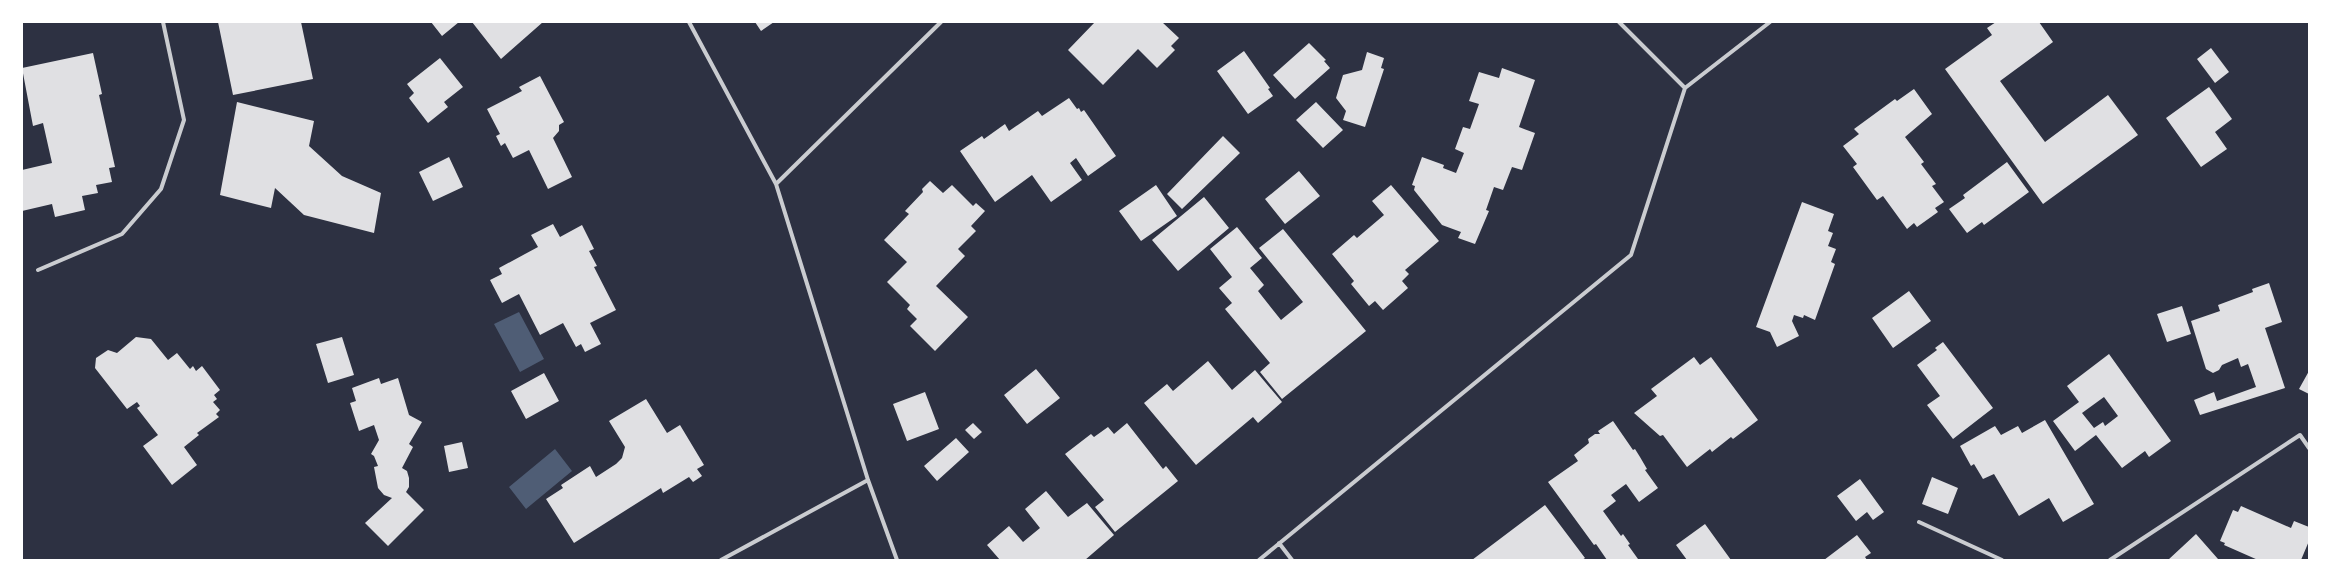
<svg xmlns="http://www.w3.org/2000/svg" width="2331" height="582" font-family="'PT Sans Narrow',sans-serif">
<rect width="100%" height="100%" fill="#2d3142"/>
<path fill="#4f5d75" d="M519,312L544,359L520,372L494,324Z
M555,449L572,471L526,509L509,487Z"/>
<path fill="#e0e0e3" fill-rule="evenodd" d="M218,22H301L313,79L233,95Z
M431,22H459L442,36Z
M472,22H543L501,59Z
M755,22H774L761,31Z
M1095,22H1162L1179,38L1171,46L1175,50L1157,68L1138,49L1103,85L1068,50Z
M1996,22H2039L2053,42L2000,81L2045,142L2108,95L2138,135L2043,204L1945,69L1992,35L1987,28Z
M1309,43L1326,60L1324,61L1330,68L1295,99L1273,75Z
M2211,48L2229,72L2215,83L2197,59Z
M1244,51L1270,88L1268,89L1273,96L1248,114L1217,71Z
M1367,52L1384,58L1381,68L1384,69L1365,127L1343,120L1346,111L1336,98L1343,75L1362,70Z
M93,53L102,94L99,95L115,167L109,168L112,182L96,185L98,193L82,196L85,210L55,217L52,204L22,211V170L52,163L43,123L33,126L22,68Z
M440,58L463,87L444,102L448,107L428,123L409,98L414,93L407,84Z
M1502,68L1535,80L1519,127L1535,133L1522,170L1512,167L1503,190L1494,187L1486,210L1489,211L1475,244L1458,238L1461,232L1442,225L1414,190L1415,186L1412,185L1422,157L1444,165L1443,168L1456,173L1464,153L1455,149L1463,127L1470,129L1479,104L1469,101L1479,72L1499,78Z
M540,76L564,122L559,125V131L553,138L572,177L548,189L529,150L513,158L505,143L501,146L496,136L500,134L487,109L522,91L519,87Z
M2209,87L2232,119L2215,132L2227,149L2201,167L2166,118Z
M1914,89L1932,114L1905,137L1924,162L1921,164L1936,184L1932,186L1944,202L1935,208L1938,212L1917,227L1914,223L1907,229L1883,196L1877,200L1853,167L1857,164L1843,146L1859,134L1854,129L1895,99L1897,101Z
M1069,98L1077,109L1079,108L1081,112L1084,110L1116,156L1088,176L1076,158L1070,163L1082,180L1051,202L1032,175L995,202L960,151L982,136L984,139L1005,124L1009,131L1038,111L1042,116Z
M237,102L314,121L309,146L342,176L381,193L374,233L304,215L275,188L271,208L220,195Z
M1316,102L1343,130L1323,148L1296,120Z
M1223,136L1240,153L1182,209L1167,194Z
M449,157L463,187L433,201L419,172Z
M2007,162L2029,192L1984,225L1982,222L1967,233L1949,209L1965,198L1963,195Z
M1299,171L1320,196L1285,224L1265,199Z
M930,181L943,193L952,185L973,206L976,203L985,211L971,226L976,231L958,249L965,256L936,286L968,317L935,351L910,326L917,319L907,309L910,305L887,282L907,262L884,240L909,214L905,211L923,192L922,189Z
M1156,185L1177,216L1141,241L1119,211Z
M1391,185L1439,241L1405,270L1409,274L1402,281L1408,288L1383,310L1375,301L1369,306L1351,284L1354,281L1332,254L1354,235L1357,238L1384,215L1372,201Z
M1204,197L1229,228L1178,271L1152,240Z
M1802,202L1834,214L1828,231L1833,233L1828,246L1836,249L1831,262L1835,264L1815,320L1804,315L1803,318L1794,315L1792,321L1799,336L1777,347L1770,332L1756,327Z
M553,224L560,237L582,225L594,249L589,251L597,266L594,267L616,310L590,323L601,344L585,352L581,344L576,347L563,323L540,335L519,294L502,303L490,280L502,274L499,268L538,247L531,235Z
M1237,227L1262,258L1250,268L1264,285L1258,291L1281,320L1303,302L1259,248L1283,229L1366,331L1282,399L1260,372L1270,363L1225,309L1232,303L1219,288L1232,277L1210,249Z
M2269,283L2282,322L2265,328L2285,388L2200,415L2194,400L2214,392L2217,401L2256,387L2248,364L2241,367L2238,358L2222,365L2219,370L2213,373L2206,369L2191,321L2220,311L2218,305L2253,292L2252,289Z
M1909,291L1931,321L1893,348L1872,318Z
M2182,306L2191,334L2167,342L2157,314Z
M136,337L151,339L168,360L177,353L190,369L193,366L196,371L202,366L220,390L214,395L217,399L213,402L220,410L216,414L219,417L197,433L199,435L184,447L197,465L172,485L143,446L158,435L137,408L140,406L137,402L127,409L95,368L96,358L108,350L117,353Z
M342,337L354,375L328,383L316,344Z
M1943,342L1993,408L1953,439L1927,405L1940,396L1917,365L1937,350L1935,348Z
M2109,354L2171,441L2149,457L2145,451L2122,468L2096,435L2075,451L2053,421L2079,402L2067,386ZM2104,397L2118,416L2105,426L2103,422L2094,428L2082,413Z
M1694,357L1700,365L1711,357L1758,420L1733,439L1731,437L1712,452L1710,449L1687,467L1663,435L1660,436L1634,413L1657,396L1651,389Z
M1208,361L1232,390L1255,370L1282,402L1258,423L1253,417L1196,465L1144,403L1167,384L1173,391Z
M1036,369L1060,398L1027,424L1004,395Z
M2309,371V394L2299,389Z
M544,373L559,401L526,419L511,391Z
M379,378L381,384L398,378L409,415L422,422L409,444L413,447L402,468L407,471L409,478V487L406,492L424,510L388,546L365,523L392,498L384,495L378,488L374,467L378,466L374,456L371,454L379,440L374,425L359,431L350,403L356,401L352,388Z
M925,392L939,429L907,441L893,404Z
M646,399L667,433L680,425L704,465L697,469L702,476L693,482L689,477L663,493L661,488L574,543L546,499L563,488L561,485L590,466L596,477L616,464L622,458L625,447L609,421Z
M2045,420L2094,504L2063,522L2049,498L2019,516L1994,474L1983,479L1974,464L1971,466L1960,446L1995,426L2001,435L2018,426L2022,433Z
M1613,421L1633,450L1635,449L1640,457L1647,469L1645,470L1658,488L1639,502L1626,484L1611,495L1616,501L1603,511L1621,536L1623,534L1630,544L1628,545L1638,559L1636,560H1607L1596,544L1594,545L1548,482L1578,461L1574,455L1589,443L1588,439L1595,434H1600L1598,431Z
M973,423L982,432L974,439L965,430Z
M1127,423L1163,469L1166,466L1178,481L1115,532L1095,507L1104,500L1065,454L1091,434L1094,437L1108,427L1114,434Z
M956,438L969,452L937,481L924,466Z
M462,442L468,468L449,472L444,446Z
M1932,477L1958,488L1948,514L1922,504Z
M1860,479L1884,512L1873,520L1867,512L1856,521L1837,496Z
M1046,491L1068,517L1087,503L1114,535L1085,560H1000L987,545L1009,526L1023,542L1040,528L1025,509Z
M1545,505L1585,558L1582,560H1472Z
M2241,506L2291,528L2294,521L2309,527V541L2301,560H2258L2224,545L2225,543L2220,541L2233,510L2238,512Z
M1705,524L1731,560H1687L1676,545Z
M2196,534L2218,559L2168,560Z
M1857,535L1871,553L1865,557L1867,560H1824Z"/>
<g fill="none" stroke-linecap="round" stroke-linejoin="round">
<path stroke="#caccd0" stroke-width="4" d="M689,22L776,184L868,480L897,560
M1619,22L1685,88
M776,184L941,22
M38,270L122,234L161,189L184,120L163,22
M1919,522L2002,560
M1279,543L1292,560
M721,560L868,480
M1259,560L1631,255L1685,88L1770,22
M2110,560L2300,435L2309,448"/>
</g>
<rect width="2331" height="582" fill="none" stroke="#ffffff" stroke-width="46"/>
</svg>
